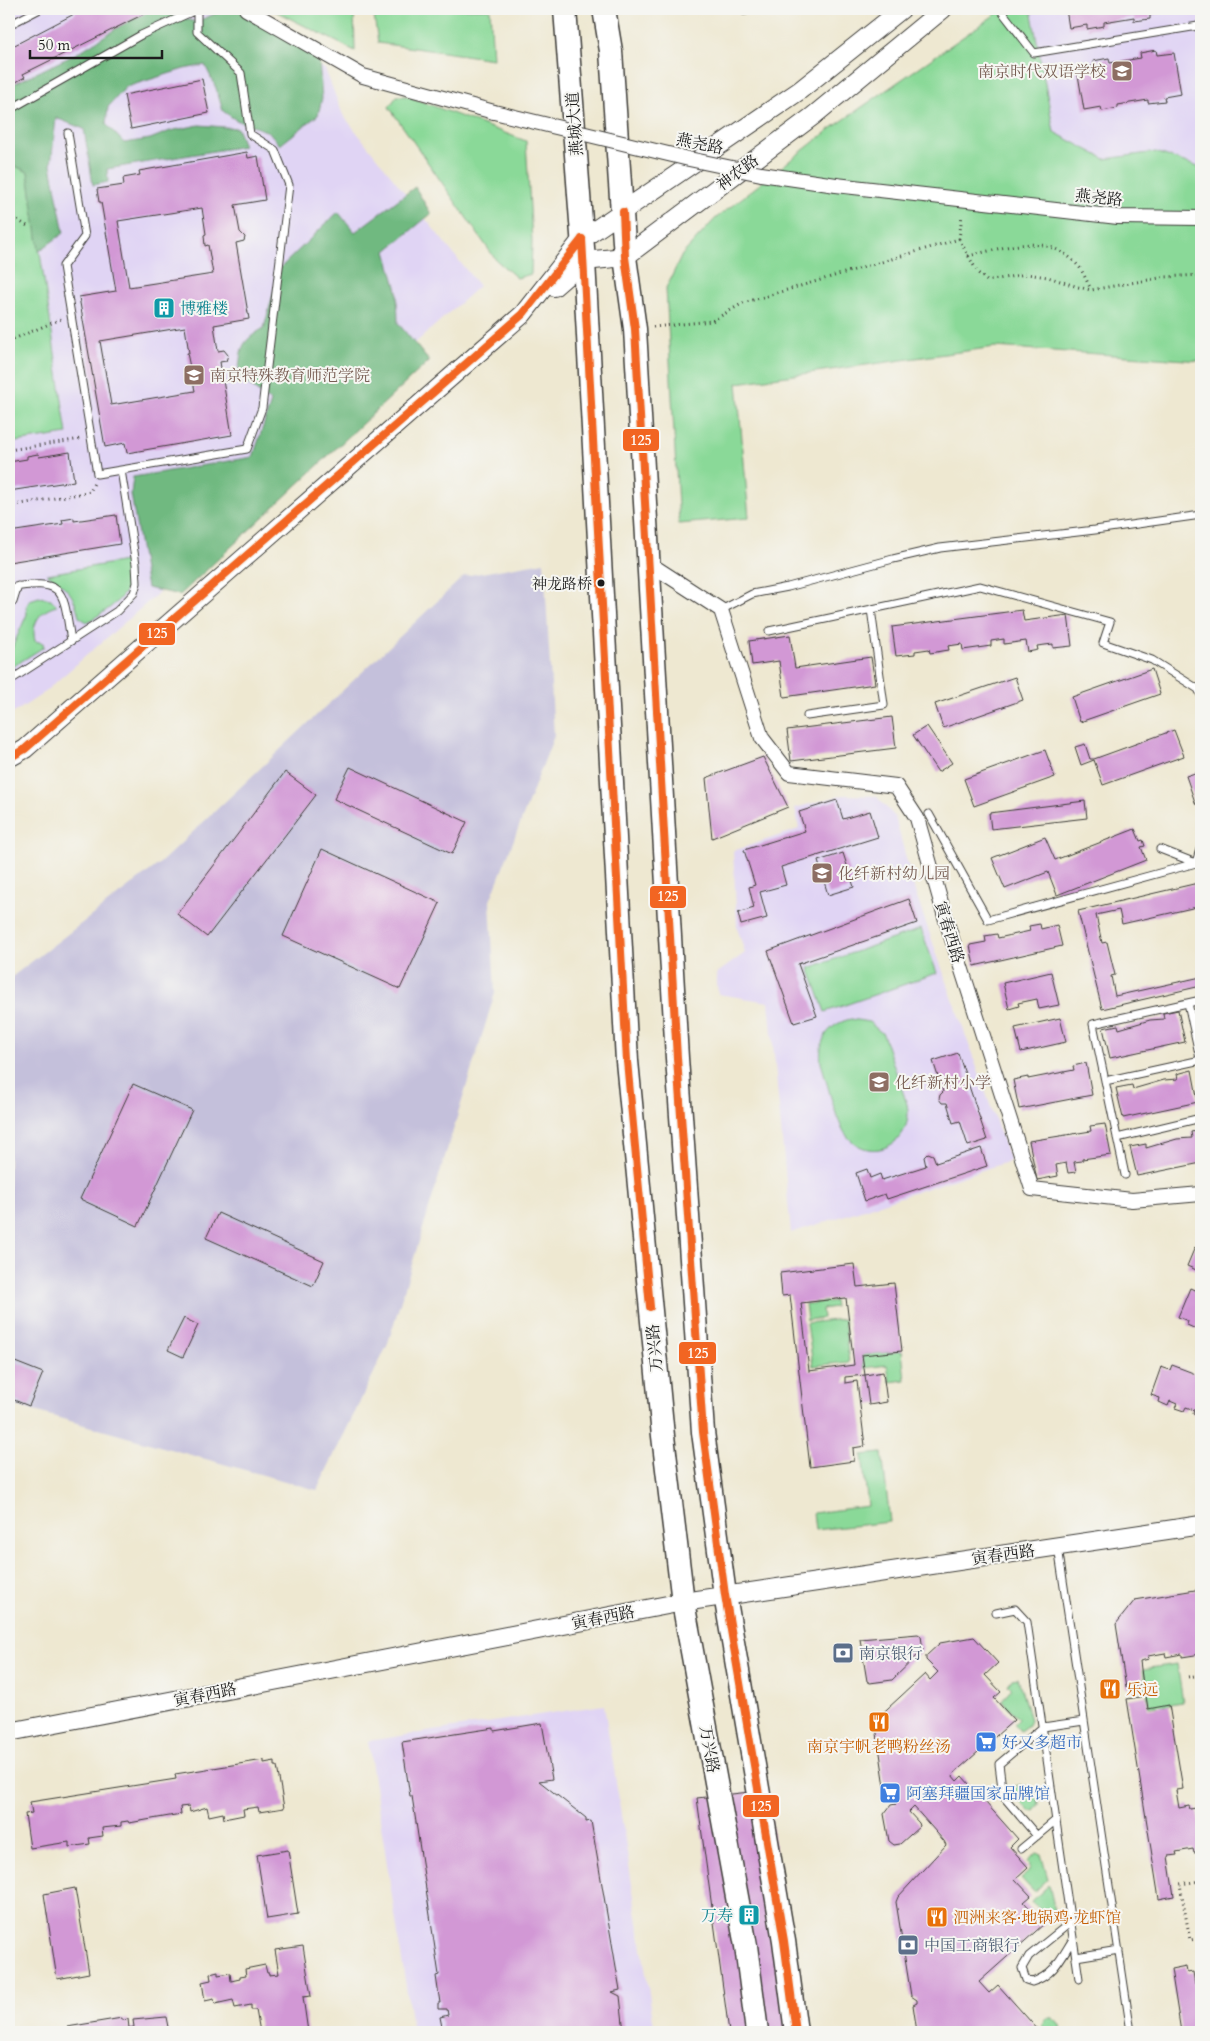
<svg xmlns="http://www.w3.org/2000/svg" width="1210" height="2041" font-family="Cardo,'Noto Serif SC',serif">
<rect width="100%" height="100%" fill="#f6f6f2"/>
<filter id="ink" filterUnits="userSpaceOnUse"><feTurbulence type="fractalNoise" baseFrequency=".02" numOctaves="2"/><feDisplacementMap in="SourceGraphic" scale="10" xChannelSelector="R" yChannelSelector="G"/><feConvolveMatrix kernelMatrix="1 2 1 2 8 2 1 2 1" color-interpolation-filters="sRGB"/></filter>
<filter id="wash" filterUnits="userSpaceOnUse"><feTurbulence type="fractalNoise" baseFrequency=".0096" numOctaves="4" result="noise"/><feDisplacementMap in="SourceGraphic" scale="20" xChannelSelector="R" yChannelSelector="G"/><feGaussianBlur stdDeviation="1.12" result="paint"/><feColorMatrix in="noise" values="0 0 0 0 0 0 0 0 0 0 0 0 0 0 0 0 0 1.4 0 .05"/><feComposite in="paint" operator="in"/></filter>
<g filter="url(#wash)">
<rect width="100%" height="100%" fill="#eee8d1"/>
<path fill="#e0d4f4" d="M9,9H215L325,69L343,115L479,286L280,464L156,595L41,695L9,716Z
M1031,9H1201V168L1156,152L1105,159L1054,132Z
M843,795L876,796L895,817L916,895L1010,1161L791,1233L769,1002L718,994L716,974L745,953L737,927L733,851L799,829L795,808Z
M604,1705L655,2032H413L368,1741Z"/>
<path fill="#c4c0db" d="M544,562L554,736L490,901L495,993L387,1346L317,1490L9,1404V979L159,864L464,576Z"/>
<path fill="#8ad998" stroke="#537a5a" d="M271,9H354L355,51Z
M373,9H490L493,59L378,43Z
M1003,9H1031L1054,132L1105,159L1156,152L1201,168V361L995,347L737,383L749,518L679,524L666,288L682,255L715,219L829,130Z
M397,96H407L526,141L532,241L531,274L517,278L496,260L389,107Z
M9,163L28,172L67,434L9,443Z
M126,561C141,590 109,610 87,622L79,617C74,593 67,588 47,574Z
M39,597L51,599L57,606C40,610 31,623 35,641L43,643L44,647L9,669V655L27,614L26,607L30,600Z
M921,929L937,973L825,1012L809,968Z
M851,1019L869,1022L883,1034L907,1104C915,1142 872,1166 847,1136C836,1123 827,1081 821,1063C818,1040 828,1024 851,1019Z
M834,1301L835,1307L822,1309L823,1318L807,1320L805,1304Z
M844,1319L849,1362L813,1366L807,1323Z
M902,1351L905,1380L890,1382L887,1365L864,1368L862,1355Z
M882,1453L890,1522L815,1530L813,1513L868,1506L862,1455Z
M1177,1664L1183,1702L1149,1707L1143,1669Z
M1018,1678L1030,1720L1028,1725L1020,1731L1014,1724L1019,1719L1002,1700L1012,1689L1008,1685L1012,1679Z
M1019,1785C1037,1788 1036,1787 1039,1805L1034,1811H1029L1013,1793L1014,1787Z
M1036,1853L1041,1854L1048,1879L1034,1892L1021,1878C1028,1873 1033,1869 1028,1861Z
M1049,1885L1056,1915L1054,1920L1047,1919L1032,1901Z
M1046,2018H1052L1061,2025L1062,2032H1045L1042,2025Z"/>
<path fill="#6fb980" stroke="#466a4e" d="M147,9H161L195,22L227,9H252L318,48L322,98L318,115L280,145L269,132L236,120L223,111L216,88L205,65L184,69L126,87L108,107L106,124L124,143L150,139L170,131L199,125L237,128L244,146L107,169L108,182L93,185L84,129L56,118L51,165L64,233L39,251L28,172L9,163V86L76,54Z
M415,187L431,214L386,251L397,290L398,323L429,361L180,595L147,588L131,494L133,477L253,457L271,402L238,376C242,348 238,343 264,328L280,268L338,212L355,232Z"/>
<g id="blocks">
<path fill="#d298d5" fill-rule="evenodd" d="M74,9H144L146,13L23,74L25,77L9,86V48L76,13Z
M1066,9H1167V12L1150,15V19L1134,21V17L1104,22V26L1087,29V25L1069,28Z
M1156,50L1157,55L1174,53L1181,94L1164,97L1165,101L1148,103V100L1118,105V108L1102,111L1101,107L1084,110L1077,69L1094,66L1093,61L1109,58L1110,63L1141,58L1140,53Z
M202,79L209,113L131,129L124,95Z
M247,152L248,158L258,156L265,200L235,205L240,232L245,237L244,241L236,243L249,319L214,325L218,351L224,350L228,355L226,361L220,362L232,435L127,453L125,443L105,447L79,297L116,291L101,202H99L97,189L124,185L123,178L140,175L139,171ZM202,208L206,234L204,235L205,246L208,245L213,274L129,287L118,221ZM185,327L189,353H187L195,391L111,405L100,341Z
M70,452L74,481L9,491V462L27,459V456L38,454L39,457Z
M116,515L120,544L9,562V532L63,524L62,520L74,518V521Z
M1022,610L1024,621L1068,615L1072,646L1053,648V644L1037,646L1038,650L1028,652L1026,641L1004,644V639L991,641V646L963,650L962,644L948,646L949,650L930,653L929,649L915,651V654L896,656L892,627Z
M790,635L795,668L871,657L875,684L784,697L779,661L752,665L749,641Z
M1152,669L1160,694L1080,722L1072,697Z
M1015,677L1023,700L943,728L935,704Z
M892,717L896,748L791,761L787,730Z
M927,726L952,763L938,772L913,735Z
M1174,730L1184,756L1103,785L1094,760L1081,765L1075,747L1085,744L1090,759H1094Z
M1045,750L1055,777L974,806L964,779Z
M763,757L788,807L712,838L706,778Z
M350,767L467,822L452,854L334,799Z
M1201,771V804L1196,805L1186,776Z
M285,772L316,795L207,937L177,914Z
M837,800L843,819L870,811L878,837L781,867L786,885L760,892L767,918L741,925L738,913L754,908L749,887L755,885L744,850L805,831L799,812Z
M1085,801L1087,818L991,829L989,813Z
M1135,829L1140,841L1143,840L1145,846L1141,847L1146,860L1057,895L1048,872L1005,889L992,858L1045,837L1055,860Z
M322,849L440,903L400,989L283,936Z
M843,853L854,887L828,895L818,861Z
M1198,883L1201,906L1122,924L1119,910L1096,915L1102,943L1107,942L1115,975L1111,976L1115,996L1201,977V986L1102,1009L1078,911Z
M909,899L917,923L798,964L817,1016L794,1023L768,951Z
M1040,924L1041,929L1057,925L1062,946L974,966L970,945L986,942L985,936L997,934L998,938L1030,931L1029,926Z
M1051,972L1059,1005L1039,1009L1037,999L1018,1003L1019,1006L1009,1009L1003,983Z
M1178,1010L1185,1042L1110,1058L1103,1028L1118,1025L1119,1029L1150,1020L1164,1019L1163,1013Z
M1060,1018L1066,1042L1021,1052L1015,1028Z
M958,1053L987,1140L968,1146L960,1121L953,1123L947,1103H942L939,1099L940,1095L943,1092L933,1061Z
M1086,1063L1092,1095L1019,1109L1013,1080L1028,1077V1079L1074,1070L1073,1066Z
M1192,1070L1198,1102L1123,1118L1116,1088L1132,1085L1133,1089L1164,1080L1178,1079L1177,1074Z
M133,1084L192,1110L138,1226L80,1199Z
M1105,1124L1111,1155L1082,1159V1161L1074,1162L1076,1172L1068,1173L1066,1163L1056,1165L1058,1176L1037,1180L1029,1141L1091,1131L1090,1126Z
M1201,1130V1163L1137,1176L1130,1147L1146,1144V1148L1177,1139L1192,1138L1191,1132Z
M981,1148L987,1166L887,1199L885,1194L865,1201L856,1173L867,1169L870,1178L880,1174L882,1180L926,1166L924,1157L928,1153L933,1155L936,1163Z
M218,1213L324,1261L313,1286L206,1238Z
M1195,1247L1201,1250V1272L1187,1266Z
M854,1264L857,1287L894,1283L902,1351L862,1355L865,1375L845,1377V1383L857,1381L865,1446L853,1448L854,1461L810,1467L790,1295L782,1296L780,1273ZM846,1298L854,1365L809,1371L801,1303Z
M1190,1288L1201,1293V1325L1198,1323L1196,1329L1187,1325L1188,1321L1178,1317Z
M184,1318L198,1325L183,1357L168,1350Z
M10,1360L43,1373L29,1406L9,1398Z
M1172,1365L1201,1376V1417L1193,1414L1194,1410L1186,1407L1184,1411L1175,1408L1177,1404L1170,1401L1168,1406L1159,1402L1160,1398L1151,1395L1161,1367L1170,1370Z
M883,1372L887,1402L869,1405L865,1375Z
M1201,1589V1654L1182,1657V1654L1166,1657L1165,1653L1148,1656L1149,1659L1140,1661L1143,1685L1126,1688L1116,1624L1135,1600Z
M918,1634L921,1636L923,1650L892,1680L870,1683L867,1681L860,1639Z
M974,1637L998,1663L985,1675L1001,1692L994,1698L1014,1720L952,1775L957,1781L962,1776L1018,1839L1010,1847L1028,1867L1015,1879L1031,1896L1024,1902L1044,1924L979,1982L989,1993L998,1985L1040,2032H984L979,2027L974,2032H917L913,2005L917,2003V2000L911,1996L896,1902L898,1897L946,1845L944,1841L914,1807L909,1812L919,1823L920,1826L900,1844L894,1845L889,1841L884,1814L891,1805L896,1804L886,1793L875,1720L925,1674L930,1680L938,1672L926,1660V1656L940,1643Z
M1146,1696L1148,1709L1169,1705L1183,1789L1176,1790L1179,1808L1189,1806L1190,1809L1196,1808L1199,1821L1201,1820V1852L1194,1853L1193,1849L1176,1852L1177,1855L1168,1856L1174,1896L1159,1899L1127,1699Z
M542,1723L552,1779L539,1781L586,1818V1822L591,1821L620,1990L612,1992L620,1996L624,2032H443L440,2017L448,2015L447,2009H438V2003H440L436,1976L439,1975L412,1796H410L402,1742L494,1728V1731Z
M264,1760V1763L275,1761V1766H277L284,1808L259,1812L258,1807L243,1809L244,1815L224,1819L223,1813L209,1816L207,1807L190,1812L189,1806L180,1807L181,1814L129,1823L128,1821L121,1822V1826L102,1828L103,1836L89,1838L90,1844L69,1847V1842L30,1848L25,1814L32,1813L30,1802L176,1779L175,1774Z
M767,1790L801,2032H729L697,1798Z
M288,1850L298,1914L267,1919L257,1855Z
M75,1888L89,1973L57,1979L44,1894Z
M303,1946L311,1996L303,1997L308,2032H260L256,2010H251V2005L235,2008L233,2000L215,2004L214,1999L205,2001L202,1982L211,1980L210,1974L218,1972V1975L230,1973L231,1981L240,1979V1977L246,1976L245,1969L265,1965L267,1973H269V1975L279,1974L275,1950Z
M1186,1966L1187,1973L1193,1972L1195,1984L1201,1983V2032H1181L1171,1969Z
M166,2017L169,2032H68L67,2027L122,2018V2020L128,2019L129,2028L134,2027L133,2020Z"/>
</g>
</g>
<g filter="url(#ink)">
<use href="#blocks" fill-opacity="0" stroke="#3c3b37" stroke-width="1"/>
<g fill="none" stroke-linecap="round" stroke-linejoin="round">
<g stroke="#3c3b37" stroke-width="9">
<path id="service" d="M739,9L744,11L759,9
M1000,9L1034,53L1198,26
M9,25L40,9
M9,110L141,35L198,9
M121,470L247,449L262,408L289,185L275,150L250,134L241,73L197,32V10
M9,588C66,578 63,590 71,641
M13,602L18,586
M721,610L752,594L788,587L893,559L940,548L1095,530L1201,515
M769,631L980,586L1110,622L1103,643L1152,660L1198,689L1201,695
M9,681L117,611L134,593L137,583L136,564L121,470L97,474L63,266L85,236L68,133
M807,716L884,705L871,609
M929,814L988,920L1196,863L1201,846
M1160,849L1201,865
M1188,1003L1201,1063
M1105,1081L1201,1060
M1117,1138L1201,1118
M1125,1175L1093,1024L1201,1000
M1058,1547L1131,2032
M996,1613L1015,1609L1027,1622L1079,1979
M1037,1836L1003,1796L999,1764L1043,1727L1084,1721
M1021,1849L1056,1820
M1071,1922L1029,1956L1022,1968L1026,1980L1032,1982C1054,1975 1061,1958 1073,1939
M1076,1957L1119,1950"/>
</g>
<g stroke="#3c3b37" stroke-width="16">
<path id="minor" d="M246,9L363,76L494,112
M836,185L1118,217L1201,218
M650,564L721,610L762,738L789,773L896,786L917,818L946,920L1032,1189L1132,1200L1201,1194"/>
</g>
<g stroke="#3c3b37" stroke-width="20">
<path id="tertiary" d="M554,287L584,261L625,257L813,116L943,9
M9,758L25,749L523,314L582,239L799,91L902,9
M9,1732L683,1602L1201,1525"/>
</g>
<g stroke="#3c3b37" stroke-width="25">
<path id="primary" d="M565,9L584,261L627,1061L663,1436L683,1602L746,1946L757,2032
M604,9L611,51L625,257L635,329L677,1058L703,1432L725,1595L784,1941L796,2032"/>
</g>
<path stroke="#3c3b37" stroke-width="3" stroke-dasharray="1 4" stroke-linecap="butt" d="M1200,36L1201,46
M9,215L29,227
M959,239L962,215
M968,256C1008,247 1049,230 1080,268C1084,274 1087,282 1091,289
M653,327L712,321L743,303L959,239L978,273L987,281L1026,274L1048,277L1078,287L1091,290L1165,277L1201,275
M9,341L61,319
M9,450L81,439
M9,506L90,492L94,483
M1188,1677L1201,1675
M1201,1710L1198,1711L1201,1734
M1201,1881L1180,1884L1190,1940L1201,1938"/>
<use href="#service" stroke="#fff" stroke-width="7"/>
<use href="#minor" stroke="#fff" stroke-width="14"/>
<use href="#tertiary" stroke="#fff" stroke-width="18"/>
<use href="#primary" stroke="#fff" stroke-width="22"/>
<g stroke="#3c3b37" stroke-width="16" stroke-linecap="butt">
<path id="minor-bridge" d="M494,112L689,159L761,174L836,185"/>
</g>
<use href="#minor-bridge" stroke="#fff" stroke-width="14"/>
<g stroke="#f6f6f2" stroke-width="11">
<path id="bus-1" d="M623,212L625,257L635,329L677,1058L703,1432L725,1595L784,1941L796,2032
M582,239L627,1061L650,1307
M9,758L25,749L523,314L582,239"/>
</g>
<use href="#bus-1" stroke="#f26522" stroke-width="8"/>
</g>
</g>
<defs>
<g id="school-square" transform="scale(1.125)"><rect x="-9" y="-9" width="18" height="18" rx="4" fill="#8d6e63" stroke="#f6f6f2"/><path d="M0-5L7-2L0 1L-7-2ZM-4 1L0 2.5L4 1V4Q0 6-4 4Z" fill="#fff"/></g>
<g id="building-square" transform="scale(1.125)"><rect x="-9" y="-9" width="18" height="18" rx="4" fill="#0f9aa8" stroke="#f6f6f2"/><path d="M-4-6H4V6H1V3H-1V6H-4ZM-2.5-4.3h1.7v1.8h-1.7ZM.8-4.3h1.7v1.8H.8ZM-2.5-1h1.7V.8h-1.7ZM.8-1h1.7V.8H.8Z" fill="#fff"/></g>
<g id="university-square" transform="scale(1.125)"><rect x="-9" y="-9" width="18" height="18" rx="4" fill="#8d6e63" stroke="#f6f6f2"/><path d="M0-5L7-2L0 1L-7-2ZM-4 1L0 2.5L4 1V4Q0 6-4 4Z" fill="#fff"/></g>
<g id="bank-square" transform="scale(1.125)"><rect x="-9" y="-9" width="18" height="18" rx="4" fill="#5c6f8a" stroke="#f6f6f2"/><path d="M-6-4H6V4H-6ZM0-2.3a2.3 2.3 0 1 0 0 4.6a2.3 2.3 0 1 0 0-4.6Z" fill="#fff"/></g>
<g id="restaurant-square" transform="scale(1.125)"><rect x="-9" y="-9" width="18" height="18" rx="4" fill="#e8710a" stroke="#f6f6f2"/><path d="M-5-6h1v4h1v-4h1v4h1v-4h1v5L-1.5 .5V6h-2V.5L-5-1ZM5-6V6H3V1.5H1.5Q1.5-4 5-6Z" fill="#fff"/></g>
<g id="supermarket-square" transform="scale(1.125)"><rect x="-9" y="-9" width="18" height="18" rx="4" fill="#3f7fe0" stroke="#f6f6f2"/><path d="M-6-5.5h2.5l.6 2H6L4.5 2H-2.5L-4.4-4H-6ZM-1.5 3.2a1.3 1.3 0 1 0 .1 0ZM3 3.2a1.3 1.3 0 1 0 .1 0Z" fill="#fff"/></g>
</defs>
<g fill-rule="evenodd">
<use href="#school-square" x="1122" y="71"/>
<use href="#building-square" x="164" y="308"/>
<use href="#university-square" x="194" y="375"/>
<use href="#school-square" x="822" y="873"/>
<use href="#school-square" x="879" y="1082"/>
<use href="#bank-square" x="843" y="1653"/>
<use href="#restaurant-square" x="1110" y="1689"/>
<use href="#restaurant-square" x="879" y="1722"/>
<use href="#supermarket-square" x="986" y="1742"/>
<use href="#supermarket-square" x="890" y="1793"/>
<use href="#building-square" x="749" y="1915"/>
<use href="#restaurant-square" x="937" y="1917"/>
<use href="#bank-square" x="908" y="1945"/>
</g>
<circle fill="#1c1c1c" stroke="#f6f6f2" stroke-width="2" cx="601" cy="583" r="4.5"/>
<g text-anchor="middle" stroke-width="4" stroke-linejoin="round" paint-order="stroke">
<g font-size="15" fill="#1c1c1c" stroke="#f6f6f2" text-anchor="end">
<text x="592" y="589">神龙路桥</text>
</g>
<g font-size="16" fill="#785e54" stroke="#f6f6f2" text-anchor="start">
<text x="1106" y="77" text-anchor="end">南京时代双语学校</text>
<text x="210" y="381">南京特殊教育师范学院</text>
<text x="838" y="879">化纤新村幼儿园</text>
<text x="895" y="1088">化纤新村小学</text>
</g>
<g font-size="16" fill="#1c1c1c" stroke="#f6f6f2">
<text transform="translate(574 124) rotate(-94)" y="6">燕城大道</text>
<text transform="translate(700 143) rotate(12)" y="6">燕尧路</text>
<text transform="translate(737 172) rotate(-37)" y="6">神农路</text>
<text transform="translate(1099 197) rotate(6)" y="6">燕尧路</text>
<text transform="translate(950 932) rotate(73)" y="6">寅春西路</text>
<text transform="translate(654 1348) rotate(-95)" y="6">万兴路</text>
<text transform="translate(1003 1554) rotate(-8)" y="6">寅春西路</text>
<text transform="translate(603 1617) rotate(-11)" y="6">寅春西路</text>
<text transform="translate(205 1694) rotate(-11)" y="6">寅春西路</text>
<text transform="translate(710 1749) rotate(80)" y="6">万兴路</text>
</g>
<g font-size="16" fill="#0d838f" stroke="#f6f6f2" text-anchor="start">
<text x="180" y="314">博雅楼</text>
<text x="733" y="1921" text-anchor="end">万寿</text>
</g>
<g font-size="16" fill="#4e5e75" stroke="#f6f6f2" text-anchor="start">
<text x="859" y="1659">南京银行</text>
<text x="924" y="1951">中国工商银行</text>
</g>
<g font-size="16" fill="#c56008" stroke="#f6f6f2" text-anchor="start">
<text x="1126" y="1695">乐远</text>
<text x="879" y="1752" text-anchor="middle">南京宇帆老鸭粉丝汤</text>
<text x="953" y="1923">泗洲来客·地锅鸡·龙虾馆</text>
</g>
<g font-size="16" fill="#366cbe" stroke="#f6f6f2" text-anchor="start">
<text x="1002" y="1748">好又多超市</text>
<text x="906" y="1799">阿塞拜疆国家品牌馆</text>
</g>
</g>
<g stroke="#f6f6f2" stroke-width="2">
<rect x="622" y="428" width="38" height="24" rx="5" fill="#f26522"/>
<rect x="138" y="622" width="38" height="24" rx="5" fill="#f26522"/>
<rect x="649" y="885" width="38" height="24" rx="5" fill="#f26522"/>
<rect x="678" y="1341" width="39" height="24" rx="5" fill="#f26522"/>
<rect x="742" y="1794" width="38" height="24" rx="5" fill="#f26522"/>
</g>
<g font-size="14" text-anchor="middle" font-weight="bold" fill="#fff">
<text x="641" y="445">125</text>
<text x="157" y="638">125</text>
<text x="668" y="901">125</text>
<text x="698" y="1358">125</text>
<text x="761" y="1811">125</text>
</g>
<rect width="1210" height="2041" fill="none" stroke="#f6f6f2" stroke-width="30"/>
<path d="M30 50v8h132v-8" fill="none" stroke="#1c1c1c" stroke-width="2.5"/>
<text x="38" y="50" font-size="15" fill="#1c1c1c" stroke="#f6f6f2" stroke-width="4" paint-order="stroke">50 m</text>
</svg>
